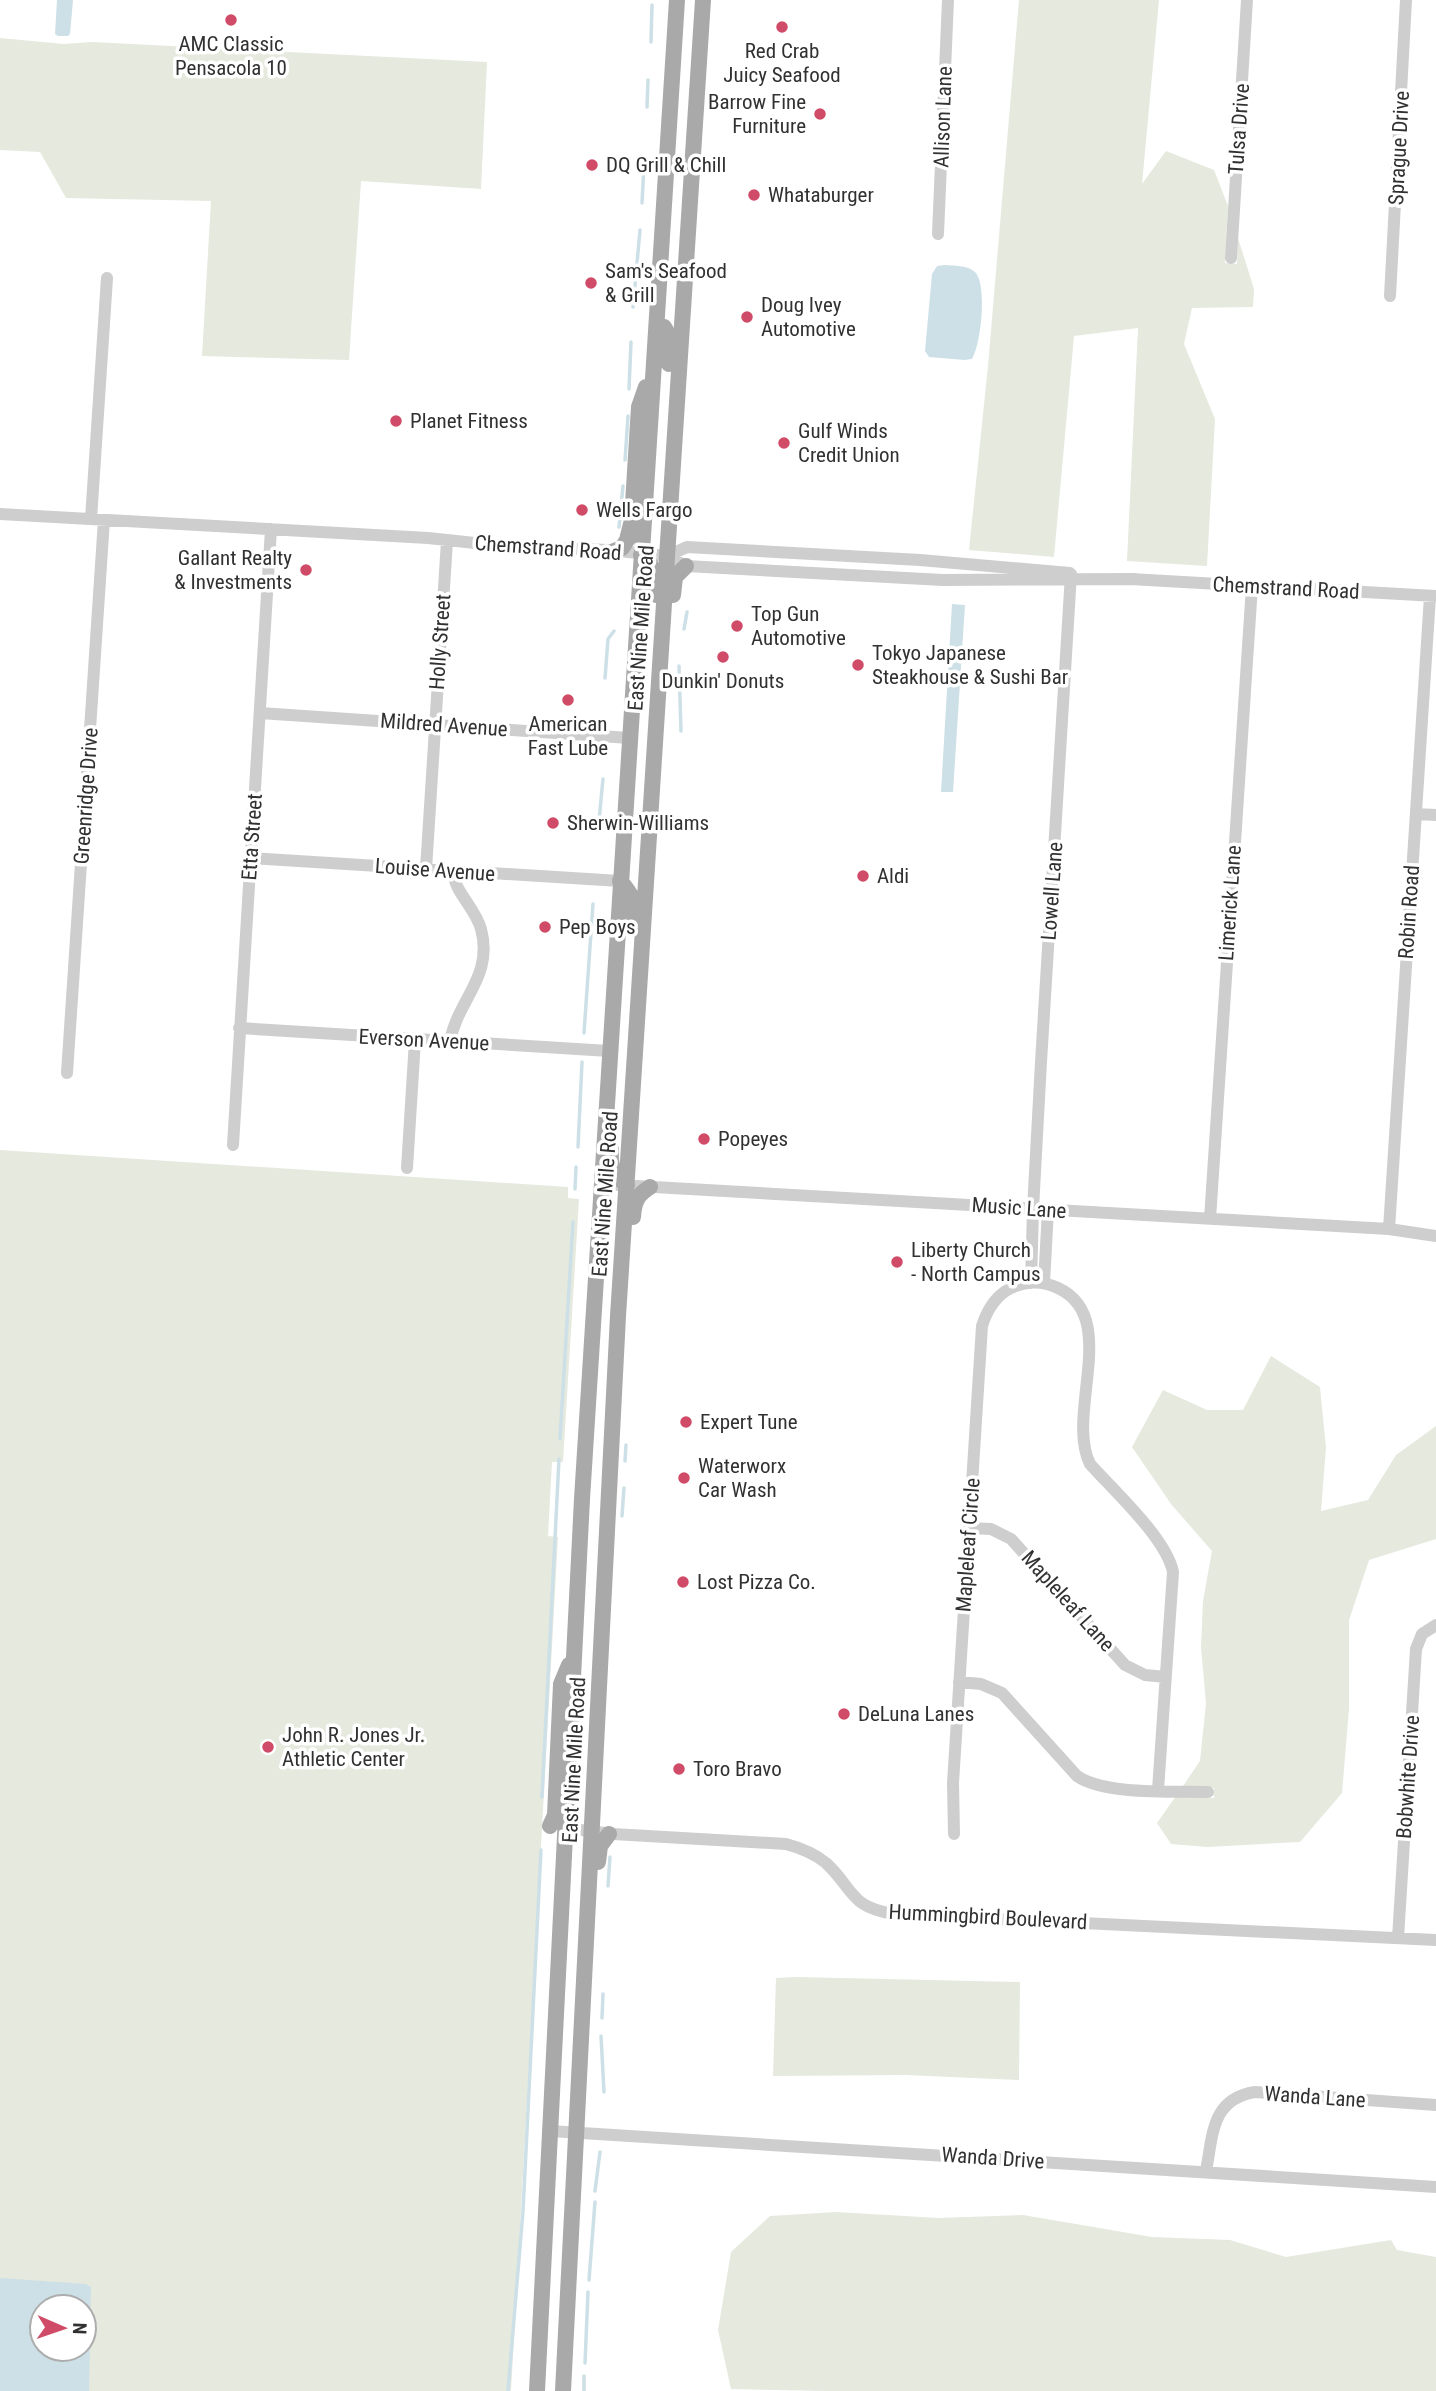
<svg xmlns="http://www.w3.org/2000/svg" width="1436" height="2391" font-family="'Roboto Condensed',sans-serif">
<rect width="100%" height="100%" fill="#fff"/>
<path fill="#e5e9de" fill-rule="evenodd" d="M1019,0H1159L1142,184L1166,151L1214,170L1228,206L1225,263L1237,264L1238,238L1254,289L1253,307L1192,308L1184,344L1215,419L1207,566L1127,561L1138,328L1074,336L1054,557L969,550L988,366Z
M0,38L64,44L92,42L487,62L481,189L361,181L349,360L202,356L211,201L66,198L40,152L0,150Z
M0,1150L568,1187V1198L579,1199L563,1462H552L548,1536L558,1537L511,2391H0ZM42,2307H84V2349H42Z
M1271,1356L1320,1387L1326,1448L1321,1511L1368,1500L1396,1455L1436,1426V1539L1369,1560L1349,1620V1709L1342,1793L1300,1842L1207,1847L1171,1844L1157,1823L1176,1796L1214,1798V1788L1183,1786L1200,1761L1206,1703L1201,1647L1203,1601L1212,1551L1171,1504L1132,1447L1163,1390L1207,1410H1243Z
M796,1977L1020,1982L1019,2080L906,2075L773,2076L776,1978Z
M836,2212L938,2218L1023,2215L1152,2237L1230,2240L1286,2257L1391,2240L1397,2250L1436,2257V2391H825L731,2389L718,2330L731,2252L770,2216Z"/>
<path fill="#cde0e7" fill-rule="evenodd" d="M57,0H73L70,34L68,36H58L55,34Z
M945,265C955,266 969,265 976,273C987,288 981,344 972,359L964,360L929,357L925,351L932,274L937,266Z
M952,604L965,605L953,792H941Z
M0,2278L86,2284L91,2287L89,2391H0ZM42,2307H84V2349H42Z"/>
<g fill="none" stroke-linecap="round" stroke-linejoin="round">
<path stroke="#cde0e7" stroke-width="3.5" d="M651,42L652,5
M647,107L648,80
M642,203L644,165
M633,307L640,230
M629,389L631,342
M625,460L628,416
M619,527L623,486
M684,629L687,612
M679,666L681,731
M605,678L608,639L614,631
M598,831L603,779
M584,1033L593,904
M578,1147L582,1062
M575,1189L576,1167
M560,1439L573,1222
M625,1461L626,1445
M622,1516L624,1488
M542,1797L559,1459
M608,1886L610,1857
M602,2018L603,1994
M601,2036L604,2092
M595,2191L600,2152
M589,2280L595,2202
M585,2363L588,2292
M508,2391L523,2211L541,1850
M584,2391V2376"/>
<path stroke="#cecece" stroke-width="12" d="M938,234L948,0
M1231,258L1247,0
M1390,296L1406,0
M0,514L428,538L503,546L609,550L667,556L686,566L943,580L1136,579
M91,519L107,278
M667,556L687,547L920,560L1070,573
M1130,579L1436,596
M260,713L629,738
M1416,814L1436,815
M250,858L620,881
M426,869L447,541
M239,1028L609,1051
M450,1042C457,1000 494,977 481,929C475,907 454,892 453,871
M67,1073L104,520
M233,1145L271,529
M407,1168L415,1040
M601,1184L1389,1229L1436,1236
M1210,1219L1252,586
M1389,1229L1430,596
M1031,1283L1033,1209L1041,1062L1071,574
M1044,1283L1048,1210
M969,1528L991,1529L1011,1539L1125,1665L1145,1675L1166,1677
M959,1682L981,1684L1002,1693L1077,1776C1104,1795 1173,1791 1208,1792
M565,1828L613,1834L786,1844C801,1848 814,1853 826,1863C854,1889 849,1907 894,1914L1436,1940
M954,1834L953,1783L982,1326C987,1310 995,1296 1011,1288C1026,1281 1043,1281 1058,1288C1121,1317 1065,1414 1090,1464C1114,1491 1166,1538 1173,1572L1158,1790
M1398,1938L1416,1649L1422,1634L1436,1625
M550,2131L1436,2187
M1206,2171C1213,2135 1211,2099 1255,2092L1436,2105"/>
<path stroke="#a9a9a9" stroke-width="16" d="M664,327C672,338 669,352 669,364
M614,551L622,548L627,540L632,520L639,407L646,387
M641,555C656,567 657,576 656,595
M673,595L675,577L686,566
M620,881C633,895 635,902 635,921
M611,1149C610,1167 613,1175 627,1185
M633,1217C634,1202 637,1195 650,1187
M550,1826L555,1815L561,1684L569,1665
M598,1862L600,1846L609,1834
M537,2391L582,1499L677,0
M563,2391L618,1316L703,0"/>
</g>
<g fill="#d04b67" stroke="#fff" stroke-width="2.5">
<circle cx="231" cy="20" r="7"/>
<circle cx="782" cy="27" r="7"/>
<circle cx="820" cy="114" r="7"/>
<circle cx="592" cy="165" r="7"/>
<circle cx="754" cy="195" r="7"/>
<circle cx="591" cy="283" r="7"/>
<circle cx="747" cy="317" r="7"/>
<circle cx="396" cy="421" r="7"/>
<circle cx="784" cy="443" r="7"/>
<circle cx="582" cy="510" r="7"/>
<circle cx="306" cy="570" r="7"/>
<circle cx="737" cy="626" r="7"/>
<circle cx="723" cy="657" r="7"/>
<circle cx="858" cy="665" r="7"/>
<circle cx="568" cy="700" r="7"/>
<circle cx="553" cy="823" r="7"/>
<circle cx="863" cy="876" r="7"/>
<circle cx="545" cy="927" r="7"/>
<circle cx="704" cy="1139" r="7"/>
<circle cx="897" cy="1262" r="7"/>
<circle cx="686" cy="1422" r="7"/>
<circle cx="684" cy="1478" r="7"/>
<circle cx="683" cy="1582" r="7"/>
<circle cx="844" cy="1714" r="7"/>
<circle cx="268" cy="1747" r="7"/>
<circle cx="679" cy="1769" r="7"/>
</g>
<g text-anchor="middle" stroke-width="7" stroke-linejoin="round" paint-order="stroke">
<g font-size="21" fill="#313131" stroke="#fff" text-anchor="start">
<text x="231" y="51" text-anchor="middle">AMC Classic<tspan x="231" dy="24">Pensacola 10</tspan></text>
<text x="782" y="58" text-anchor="middle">Red Crab<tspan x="782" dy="24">Juicy Seafood</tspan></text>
<text x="806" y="109" text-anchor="end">Barrow Fine<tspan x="806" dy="24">Furniture</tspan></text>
<text x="606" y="172">DQ Grill &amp; Chill</text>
<text x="768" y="202">Whataburger</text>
<text x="605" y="278">Sam's Seafood<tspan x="605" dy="24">&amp; Grill</tspan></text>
<text x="761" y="312">Doug Ivey<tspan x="761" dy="24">Automotive</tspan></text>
<text x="410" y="428">Planet Fitness</text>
<text x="798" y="438">Gulf Winds<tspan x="798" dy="24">Credit Union</tspan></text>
<text x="596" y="517">Wells Fargo</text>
<text x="292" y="565" text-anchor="end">Gallant Realty<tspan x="292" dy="24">&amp; Investments</tspan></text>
<text x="751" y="621">Top Gun<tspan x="751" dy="24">Automotive</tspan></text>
<text x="872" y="660">Tokyo Japanese<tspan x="872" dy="24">Steakhouse &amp; Sushi Bar</tspan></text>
<text x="723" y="688" text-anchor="middle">Dunkin' Donuts</text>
<text x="568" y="731" text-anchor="middle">American<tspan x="568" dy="24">Fast Lube</tspan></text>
<text x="567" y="830">Sherwin-Williams</text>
<text x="877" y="883">Aldi</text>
<text x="559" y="934">Pep Boys</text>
<text x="718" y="1146">Popeyes</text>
<text x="911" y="1257">Liberty Church<tspan x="911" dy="24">- North Campus</tspan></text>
<text x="700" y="1429">Expert Tune</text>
<text x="698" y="1473">Waterworx<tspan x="698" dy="24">Car Wash</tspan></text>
<text x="697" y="1589">Lost Pizza Co.</text>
<text x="858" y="1721">DeLuna Lanes</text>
<text x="282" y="1742">John R. Jones Jr.<tspan x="282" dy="24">Athletic Center</tspan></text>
<text x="693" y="1776">Toro Bravo</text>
</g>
<g font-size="21" fill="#313131" stroke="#fff">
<text transform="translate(943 117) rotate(-88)" y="7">Allison Lane</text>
<text transform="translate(1239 129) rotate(-86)" y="7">Tulsa Drive</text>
<text transform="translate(1399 148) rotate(-87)" y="7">Sprague Drive</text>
<text transform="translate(548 548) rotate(4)" y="7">Chemstrand Road</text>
<text transform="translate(1286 588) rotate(3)" y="7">Chemstrand Road</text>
<text transform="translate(641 628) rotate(-86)" y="7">East Nine Mile Road</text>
<text transform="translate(440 642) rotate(-86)" y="7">Holly Street</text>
<text transform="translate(444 725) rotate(4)" y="7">Mildred Avenue</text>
<text transform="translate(86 796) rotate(-86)" y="7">Greenridge Drive</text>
<text transform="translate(252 837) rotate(-86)" y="7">Etta Street</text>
<text transform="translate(435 870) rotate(4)" y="7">Louise Avenue</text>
<text transform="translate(1052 891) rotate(-86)" y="7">Lowell Lane</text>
<text transform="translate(1230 903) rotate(-86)" y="7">Limerick Lane</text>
<text transform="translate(1409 912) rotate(-86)" y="7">Robin Road</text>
<text transform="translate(424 1040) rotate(3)" y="7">Everson Avenue</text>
<text transform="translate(605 1194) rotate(-86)" y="7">East Nine Mile Road</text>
<text transform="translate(1019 1208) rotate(4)" y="7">Music Lane</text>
<text transform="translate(968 1545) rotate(-86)" y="7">Mapleleaf Circle</text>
<text transform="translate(1068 1601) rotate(48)" y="7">Mapleleaf Lane</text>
<text transform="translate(574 1760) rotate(-87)" y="7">East Nine Mile Road</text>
<text transform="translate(1408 1777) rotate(-86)" y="7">Bobwhite Drive</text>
<text transform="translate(988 1917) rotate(3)" y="7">Hummingbird Boulevard</text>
<text transform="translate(1315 2097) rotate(4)" y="7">Wanda Lane</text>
<text transform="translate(993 2158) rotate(4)" y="7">Wanda Drive</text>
</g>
</g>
<g transform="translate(63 2328) rotate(92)"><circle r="33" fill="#ffffff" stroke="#adadad" stroke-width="2"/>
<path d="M0-5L12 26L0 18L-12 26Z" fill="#d04b67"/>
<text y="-10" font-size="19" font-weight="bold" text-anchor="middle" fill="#313131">N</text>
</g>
</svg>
